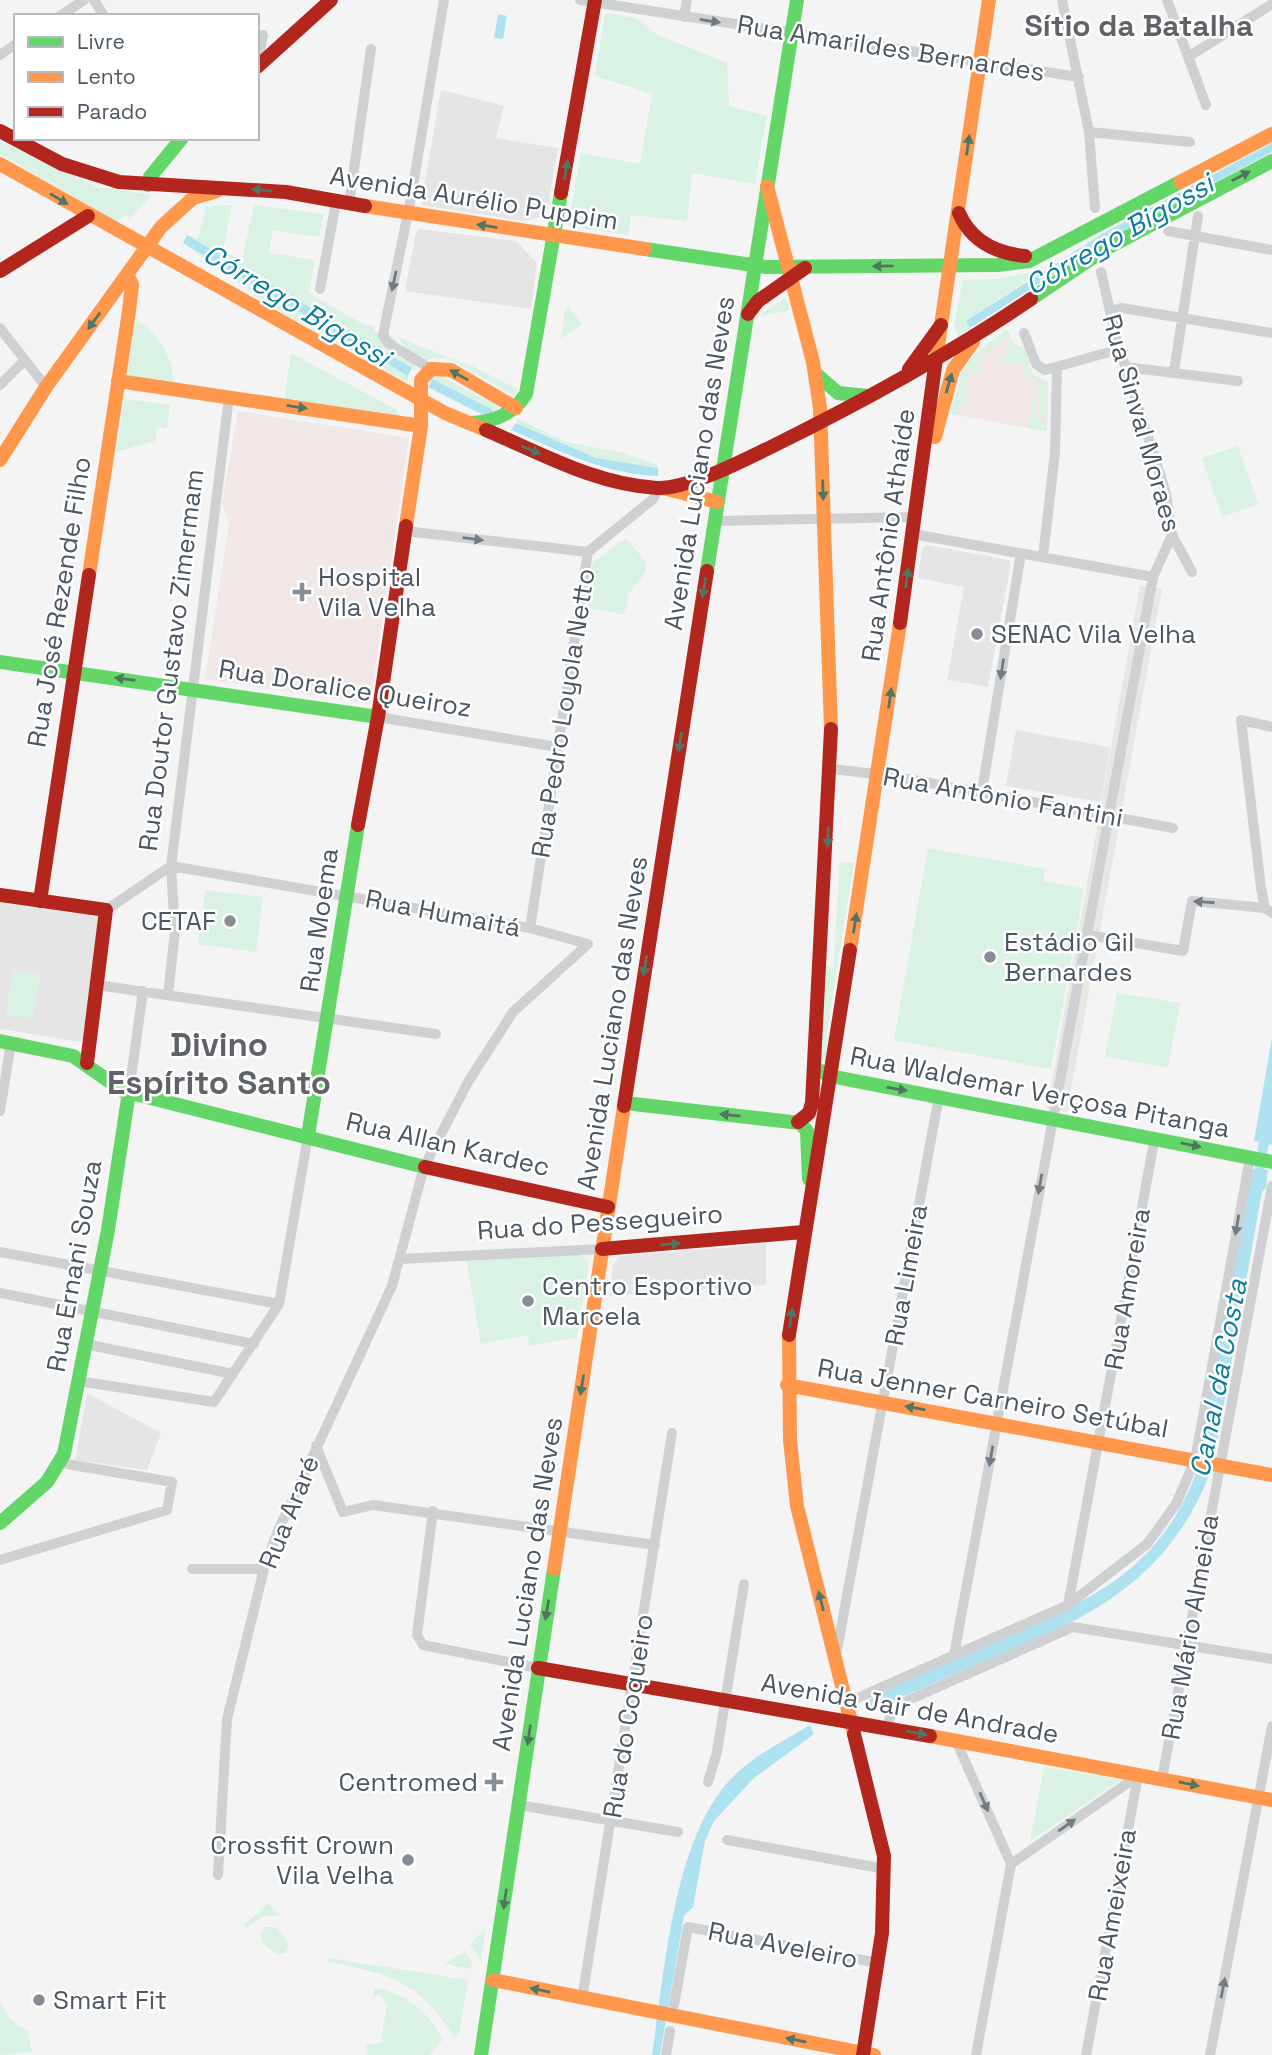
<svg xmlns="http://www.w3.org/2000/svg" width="1272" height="2055" font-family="'Space Grotesk',sans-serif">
<rect width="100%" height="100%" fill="#f4f4f4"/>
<path fill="#e8e7e3" d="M1140,585L1162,589L1067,1112L1047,1109Z"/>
<path fill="#e6e5e6" d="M441,90L504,106L496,138L558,148L548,206L540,217L525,221L421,205Z
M419,229L516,241L537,263L531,309L405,291L416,233Z
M926,545L1009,560L1011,563L988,687L947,680L964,587L918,578L922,548Z
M1016,730L1110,747L1101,802L1006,786Z
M0,902L101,917L82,1042L0,1029Z
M766,1244V1285L609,1296L613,1265L620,1256Z
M87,1393L161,1433L147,1470L75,1460Z"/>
<path fill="#f1e7e6" d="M1006,329L1015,345L1024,347L1033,375L1048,382L1047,431L950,414L965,367L975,355Z
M238,411L409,438L370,704L205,679L229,523L222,503Z"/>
<path fill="#d9f2e3" d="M605,13L636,18L656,34L727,63L729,106L767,116L755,184L692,173L687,221L631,215L629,235L570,227L568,224L581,153L640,164L652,94L595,76Z
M0,141L98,187L152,195L130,218L126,215L117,222L0,154Z
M232,205L223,251L242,261L254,205L324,214L319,237L273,230L269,253L315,260L309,293L365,325H372L375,332L392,336L415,365V370L182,233L198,239L206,206Z
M183,243L408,376V383L269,306Z
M1055,261L967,321L970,328L959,336L954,327L963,280L998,279L1035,271Z
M786,297L790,310L762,316L763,313Z
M569,307L582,324L561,339L565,309Z
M134,318C159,334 172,355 174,384L127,378Z
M1006,329L1011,335L977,359L980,372L964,369L975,355Z
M398,337L474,367L517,389L514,396L450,359L433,358L417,363Z
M1013,340L1015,345L1024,347L1033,375L1048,382V418L1040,413C1040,397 1044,378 1023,375V365L997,361L1012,351L1008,344Z
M291,353L397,410L402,420L284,403Z
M962,372L970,373L964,405H959L957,415L950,414Z
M437,374L499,406L495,411L429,380Z
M1035,389L1036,417L1047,424V431L1028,428Z
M125,399L170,405L167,428L157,427L155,441L116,452Z
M518,419L567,442L623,453L658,465V468L596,458L516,423Z
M1238,446L1258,504L1222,517L1202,458Z
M626,538L646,562V572L629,593L624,615L586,607L593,562Z
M928,848L1045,869L1043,881L1084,889L1051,1069L894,1040Z
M840,862L854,863L826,1036L829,1038L825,1062L820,1051L826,965L833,968Z
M205,890L263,897L256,952L198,944Z
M13,970L40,974L33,1019L6,1015Z
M1117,993L1180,1003L1168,1068L1105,1056Z
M580,1255L589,1261L577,1337L530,1346L527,1335L481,1344L466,1259Z
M1044,1767L1121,1780L1030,1841Z
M268,1903L281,1916H263L247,1928L243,1926Z
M265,1927H275L287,1939L288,1948L285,1953L276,1954L262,1942L261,1932Z
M486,1927L481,1960L470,1945Z
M464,1951L472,1961L470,1969L445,1964Z
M329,1958L468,1980L459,2035L454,2037C420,1982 389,1973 328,1962Z
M375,1988C410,1995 425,2010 443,2039L430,2055H368L366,2045L381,2042L387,2004L379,1994L372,1999Z
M0,2001L12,2021L28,2031L32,2052L0,2055Z"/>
<path fill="#aee2f0" d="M498,14L507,16L503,39L494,38Z
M1272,143V152L1101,244L970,328L966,321L1102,234Z
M187,235L412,368L408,376L183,243Z
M432,379L493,410L489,418L428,387Z
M516,423L596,458L658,468V476C604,474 560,451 511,430Z
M1272,1038V1145L1254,1141Z
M1256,1168L1268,1170L1266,1188L1262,1192L1215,1454L1201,1452L1251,1171Z
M1196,1473L1208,1478C1156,1606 1048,1632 932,1684C913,1693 891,1700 873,1710L869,1700L882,1692C925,1673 967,1655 1009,1636C1095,1598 1161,1567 1196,1473Z
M810,1725L814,1734L754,1778L714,1821L705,1841L693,1907L684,1916L660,2055H652C665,1972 673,1830 738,1772C758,1753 786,1740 810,1725Z"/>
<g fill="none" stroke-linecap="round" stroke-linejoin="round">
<path stroke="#aee2f0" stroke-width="10" d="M1260,1166L1266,1130
M1197,1489L1210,1440"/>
<path stroke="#ced0d2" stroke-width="10" d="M94,0L104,16
M580,0L1079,77
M1062,0L1089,132L1095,208
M1167,0L1206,105
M60,16L84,0
M684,17L687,0
M0,55L16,44
M1188,57L1272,4
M257,66L263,35
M1089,132L1190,142
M349,204L371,49
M1168,231L1272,250
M1101,272L1117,341L1166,493L1172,535L1192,572
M320,289L336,202
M1110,311L1122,308L1272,333
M0,328L46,387
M1024,333L1036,364L1045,370L1120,349
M1126,367L1238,381
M431,369L388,343L383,335L411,198L444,0
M1174,372L1198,216
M0,385L24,361
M715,521L916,517
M405,531L588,552
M913,534L1153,577
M1043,557L1055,452L1057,368
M378,717L557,747
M1272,727L1241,720L1261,888L1265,908L1272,913
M832,769L892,776L1173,828
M982,791L1021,553
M171,866L530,928L588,944
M106,910L171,866
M530,928L588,552L653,499L659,488
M1088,935L1183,951L1192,901L1265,908
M97,985L436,1034
M168,995L175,931L171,866L229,397
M129,1092L143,991
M0,1111L11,1043
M0,1252L279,1304
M400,1259L602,1249
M0,1293L254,1344
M85,1344L233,1374
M78,1381L214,1402L279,1304L308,1136
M316,1446L343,1512L373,1505L655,1545
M433,1511L417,1635L423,1645L538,1668
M0,1560L167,1510L172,1482L61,1463
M192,1569H264
M1068,1605L1155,1137
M837,1650L939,1096
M954,1655L1153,577L1172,535
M846,1703L1068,1605L1147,1544L1176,1504L1195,1460L1250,1158
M887,1728L890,1716L902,1703L1073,1627L1272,1659
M956,1741L1011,1864L976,2055
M1162,1779L1272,1186
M708,1782L717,1752L744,1584
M519,1805L678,1832
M727,1840L885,1869
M1011,1864L1138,1776
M218,1875L227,1719L264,1569L277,1533L392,1286L424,1167L468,1082L513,1012L588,944
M582,1999L672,1433
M674,2005L688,1927L878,1963
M666,2055L670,2031
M1086,2055L1138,1776
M1210,2055L1272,1726"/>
<path stroke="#63d668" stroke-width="14" d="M148,185L150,177L182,138
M645,249L766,267L998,265L1029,261L1180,182
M755,266L797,0
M1031,299L1107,248L1272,161
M816,374L838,393L868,396
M469,423C493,422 513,415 526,394L561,193
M707,571L755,266
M0,662L378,717
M0,1041L73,1056L123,1091L425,1167
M821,1071L830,1076L1272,1162
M625,1103L800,1123L807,1131L809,1179
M308,1136L358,825
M0,1523L47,1482L64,1454L108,1230L129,1092
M481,2055L554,1569"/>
<path stroke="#ff974d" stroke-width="14" d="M0,164L445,413L486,430
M1180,182L1272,134
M767,186L813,362L820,408L831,729
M365,206L645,249
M936,359L989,0
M118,381L421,426
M935,437L953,370L973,342
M0,460L46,387L161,227L193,198L217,191
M667,489L717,502
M406,526L421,426V380L431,369L451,370L516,408
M89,575L129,311L132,285L127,274
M850,950L900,623
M789,1335L790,1440L797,1506L854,1734
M787,1385L1272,1475
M554,1569L624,1106
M930,1736L1272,1800
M493,1980L874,2055"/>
<path stroke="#b3261e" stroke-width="14" d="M257,67L331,0
M0,131L62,164L119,182L286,192L365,206
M561,193L595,0
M959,213C971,241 995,253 1025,256
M0,271L88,216
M748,314L758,301L805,268
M909,369L941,325
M486,430C540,453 597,485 657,488C689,489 742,461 771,447C860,403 949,355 1031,299
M900,623L936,359
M358,825L378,717L406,526
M0,895L106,910L87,1063
M40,901L89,575
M624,1106L707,571
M798,1122L809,1113L812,1103L831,729
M425,1167L608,1207
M602,1249L803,1232
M789,1335L850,950
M538,1668L930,1736
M854,1734L884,1856L882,1933L863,2055"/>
</g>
<defs><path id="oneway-solid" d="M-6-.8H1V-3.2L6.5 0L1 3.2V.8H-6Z" transform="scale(1.75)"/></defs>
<g fill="#727b83">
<use href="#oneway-solid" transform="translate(710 21) rotate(9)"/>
<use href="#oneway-solid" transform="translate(394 281) rotate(102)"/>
<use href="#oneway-solid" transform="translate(473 539) rotate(7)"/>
<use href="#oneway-solid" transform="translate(1002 669) rotate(99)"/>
<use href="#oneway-solid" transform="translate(1204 902) rotate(-176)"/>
<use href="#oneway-solid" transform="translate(1040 1184) rotate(100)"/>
<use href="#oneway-solid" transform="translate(1237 1225) rotate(100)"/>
<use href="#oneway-solid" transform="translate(991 1456) rotate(100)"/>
<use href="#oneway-solid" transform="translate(984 1802) rotate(66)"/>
<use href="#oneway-solid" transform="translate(1067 1825) rotate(-35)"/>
<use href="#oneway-solid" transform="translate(1223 1988) rotate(-79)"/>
</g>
<g fill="#507663">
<use href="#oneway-solid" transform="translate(968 145) rotate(-82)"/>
<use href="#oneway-solid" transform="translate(566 170) rotate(-80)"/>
<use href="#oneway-solid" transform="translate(1241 176) rotate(-27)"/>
<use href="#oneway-solid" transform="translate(262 190) rotate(-174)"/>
<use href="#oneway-solid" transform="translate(59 199) rotate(31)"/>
<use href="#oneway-solid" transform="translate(487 226) rotate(-171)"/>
<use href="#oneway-solid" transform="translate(883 266) rotate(179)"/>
<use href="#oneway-solid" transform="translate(94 321) rotate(126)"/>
<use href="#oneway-solid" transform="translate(459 375) rotate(-151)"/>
<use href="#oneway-solid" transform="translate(949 383) rotate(-74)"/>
<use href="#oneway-solid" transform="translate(297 407) rotate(9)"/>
<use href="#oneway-solid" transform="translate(531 450) rotate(23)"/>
<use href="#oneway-solid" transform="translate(823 490) rotate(88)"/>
<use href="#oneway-solid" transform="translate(907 578) rotate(-82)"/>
<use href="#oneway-solid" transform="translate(704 588) rotate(99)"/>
<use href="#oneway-solid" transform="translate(125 679) rotate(-173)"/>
<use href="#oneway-solid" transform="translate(890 698) rotate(-82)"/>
<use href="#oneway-solid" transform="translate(680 742) rotate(99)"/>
<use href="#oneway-solid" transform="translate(828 837) rotate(93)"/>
<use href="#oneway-solid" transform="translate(855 923) rotate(-81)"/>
<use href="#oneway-solid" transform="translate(645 966) rotate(99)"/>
<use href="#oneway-solid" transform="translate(897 1089) rotate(10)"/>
<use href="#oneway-solid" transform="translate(730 1115) rotate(-174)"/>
<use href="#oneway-solid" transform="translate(1191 1145) rotate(12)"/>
<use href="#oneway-solid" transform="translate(670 1244) rotate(-5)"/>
<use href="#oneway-solid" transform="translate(791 1318) rotate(-82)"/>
<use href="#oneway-solid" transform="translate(582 1385) rotate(99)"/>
<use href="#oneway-solid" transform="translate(915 1408) rotate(-170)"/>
<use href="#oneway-solid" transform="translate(821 1601) rotate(-104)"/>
<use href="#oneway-solid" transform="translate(547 1610) rotate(99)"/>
<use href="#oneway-solid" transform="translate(917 1733) rotate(11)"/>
<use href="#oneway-solid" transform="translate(529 1735) rotate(98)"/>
<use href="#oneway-solid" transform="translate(1189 1784) rotate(11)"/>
<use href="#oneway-solid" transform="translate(505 1899) rotate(98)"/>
<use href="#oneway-solid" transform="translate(540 1990) rotate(-168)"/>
<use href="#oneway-solid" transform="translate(796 2040) rotate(-169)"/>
</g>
<g fill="#868d94" stroke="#fff" stroke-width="2.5">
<path d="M298.5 581.5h7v7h7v7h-7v7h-7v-7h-7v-7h7z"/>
<circle cx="977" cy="634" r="7"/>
<circle cx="230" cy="921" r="7"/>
<circle cx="990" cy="957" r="7"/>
<circle cx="528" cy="1301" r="7"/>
<path d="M490.5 1771.5h7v7h7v7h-7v7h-7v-7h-7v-7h7z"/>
<circle cx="408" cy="1860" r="7"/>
<circle cx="39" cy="2000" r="7"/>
</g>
<g text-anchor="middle" stroke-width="5" stroke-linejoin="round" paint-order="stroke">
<g font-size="26" fill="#4a5661" stroke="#fff">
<text transform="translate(891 48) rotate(9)" y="9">Rua Amarildes Bernardes</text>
<text transform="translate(474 198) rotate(9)" y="9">Avenida Aurélio Puppim</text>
<text transform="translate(1142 423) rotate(74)" y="9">Rua Sinval Moraes</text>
<text transform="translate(699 463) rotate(-81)" y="9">Avenida Luciano das Neves</text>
<text transform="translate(888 535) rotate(-82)" y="9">Rua Antônio Athaíde</text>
<text transform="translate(59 602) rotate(-81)" y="9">Rua José Rezende Filho</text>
<text transform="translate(171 660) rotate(-83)" y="9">Rua Doutor Gustavo Zimermam</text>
<text transform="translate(345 688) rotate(9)" y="9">Rua Doralice Queiroz</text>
<text transform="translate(563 713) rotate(-81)" y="9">Rua Pedro Loyola Netto</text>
<text transform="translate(1003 797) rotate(10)" y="9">Rua Antônio Fantini</text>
<text transform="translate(443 913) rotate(11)" y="9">Rua Humaitá</text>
<text transform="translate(319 920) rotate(-82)" y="9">Rua Moema</text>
<text transform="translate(612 1023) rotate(-81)" y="9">Avenida Luciano das Neves</text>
<text transform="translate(1040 1092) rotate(11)" y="9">Rua Waldemar Verçosa Pitanga</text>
<text transform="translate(448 1144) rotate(13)" y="9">Rua Allan Kardec</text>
<text transform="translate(600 1222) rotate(-4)" y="9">Rua do Pessegueiro</text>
<text transform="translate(74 1266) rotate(-80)" y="9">Rua Ernani Souza</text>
<text transform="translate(906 1275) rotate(-80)" y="9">Rua Limeira</text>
<text transform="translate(1127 1289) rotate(-80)" y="9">Rua Amoreira</text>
<text transform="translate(993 1398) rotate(10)" y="9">Rua Jenner Carneiro Setúbal</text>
<text transform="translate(289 1512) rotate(-68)" y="9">Rua Araré</text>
<text transform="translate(527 1584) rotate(-81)" y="9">Avenida Luciano das Neves</text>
<text transform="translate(1190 1627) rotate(-80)" y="9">Rua Mário Almeida</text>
<text transform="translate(910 1708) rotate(10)" y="9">Avenida Jair de Andrade</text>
<text transform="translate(628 1716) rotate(-81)" y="9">Rua do Coqueiro</text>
<text transform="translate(1112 1915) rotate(-80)" y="9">Rua Ameixeira</text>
<text transform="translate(783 1945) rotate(11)" y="9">Rua Aveleiro</text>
</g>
<g font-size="26" fill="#4a5661" stroke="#fff" text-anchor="start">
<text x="318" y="586">Hospital<tspan x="318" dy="30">Vila Velha</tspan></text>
<text x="991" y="643">SENAC Vila Velha</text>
<text x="216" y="930" text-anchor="end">CETAF</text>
<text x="1004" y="951">Estádio Gil<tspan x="1004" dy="30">Bernardes</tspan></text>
<text x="542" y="1295">Centro Esportivo<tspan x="542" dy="30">Marcela</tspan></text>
<text x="478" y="1791" text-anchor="end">Centromed</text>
<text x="394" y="1854" text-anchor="end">Crossfit Crown<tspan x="394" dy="30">Vila Velha</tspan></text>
<text x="53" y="2009">Smart Fit</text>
</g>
<g font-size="28" font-style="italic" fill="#0c7c9b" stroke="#fff">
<text transform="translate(1119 234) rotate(-30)" y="10">Córrego Bigossi</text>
<text transform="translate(297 305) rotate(31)" y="10">Córrego Bigossi</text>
<text transform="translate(1218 1378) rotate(-79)" y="10">Canal da Costa</text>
</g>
<g font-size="30" font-weight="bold" fill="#5f6368" stroke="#fff">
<text x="1139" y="36">Sítio da Batalha</text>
</g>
<g font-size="33" font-weight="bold" fill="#5f6368" stroke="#fff">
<text x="219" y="1056">Divino<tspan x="219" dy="38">Espírito Santo</tspan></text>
</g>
</g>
<rect x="14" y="14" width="245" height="126" fill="#ffffff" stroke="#b7bbc0" stroke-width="2"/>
<rect x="28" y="37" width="35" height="10" fill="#63d668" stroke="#b7bbc0" stroke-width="2"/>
<text x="77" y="49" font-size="21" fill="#4a5661">Livre</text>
<rect x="28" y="72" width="35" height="10" fill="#ff974d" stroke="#b7bbc0" stroke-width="2"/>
<text x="77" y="84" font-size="21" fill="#4a5661">Lento</text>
<rect x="28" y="107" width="35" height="10" fill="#b3261e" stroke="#b7bbc0" stroke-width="2"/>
<text x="77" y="119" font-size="21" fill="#4a5661">Parado</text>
</svg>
